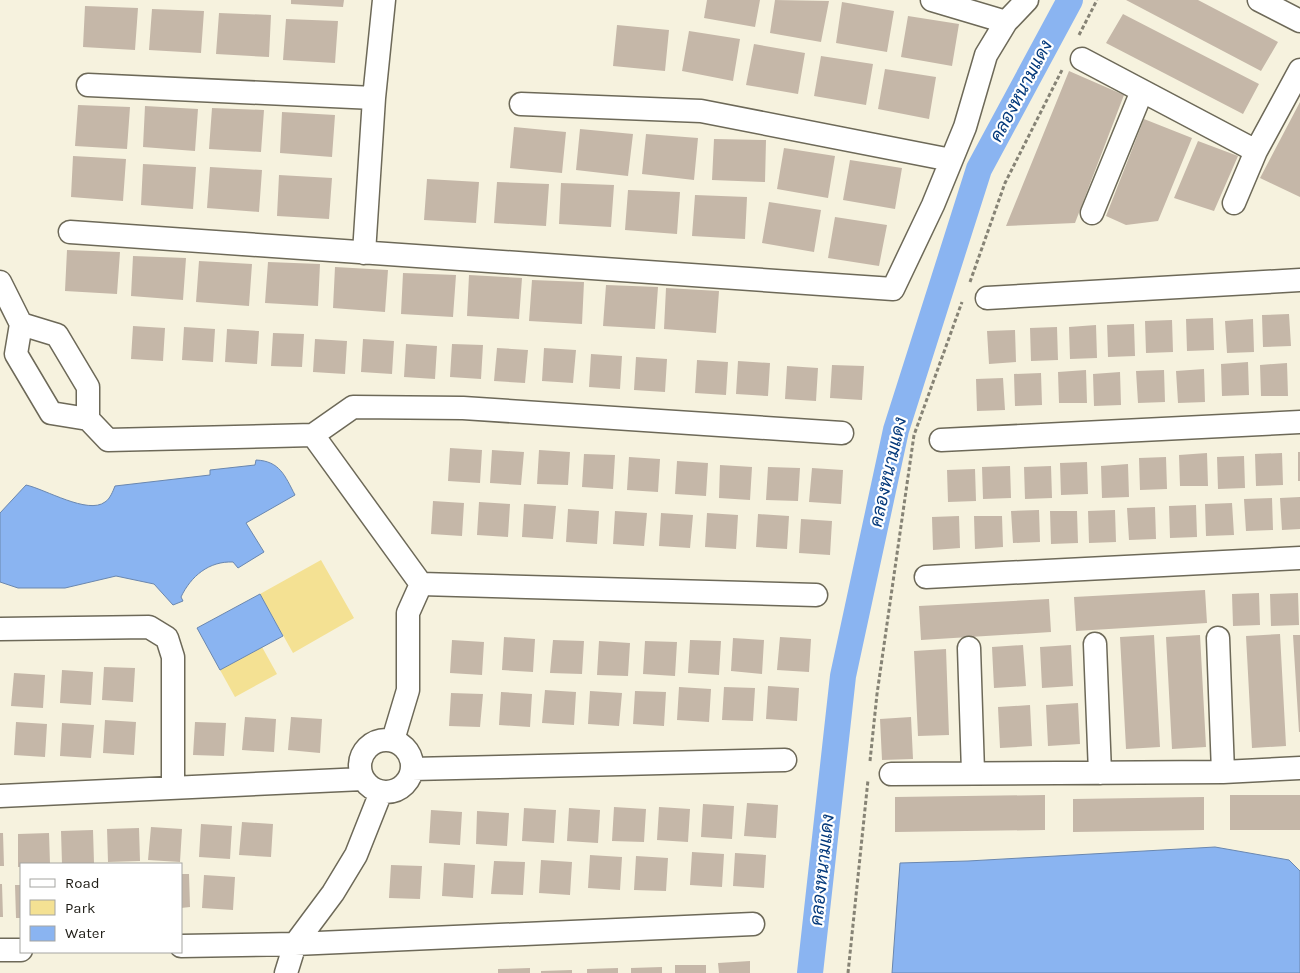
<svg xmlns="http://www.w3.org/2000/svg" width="1300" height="973" font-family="Karla,Sarabun,sans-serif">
<rect width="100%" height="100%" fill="#f6f2de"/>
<path fill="#f4e193" d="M321,560L354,618L293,653L260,594Z
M262,647L277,674L235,697L220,670Z"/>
<path fill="#8ab4f1" stroke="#6a87af" d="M256,460C280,461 285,476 295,495L246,523L264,552L238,568L233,562C209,561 191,576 181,597L183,601L173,605L154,584L116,576L65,588H18L0,582V513L26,485C45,489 88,515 105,502C110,499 113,491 115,486L210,475V470L255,465Z
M260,594L283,636L220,670L197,628Z
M1215,847L1289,860L1300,871V973H892L900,863L968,861Z"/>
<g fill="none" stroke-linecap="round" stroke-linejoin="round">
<path stroke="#8ab4f1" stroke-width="26" d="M810,973L843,676L896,430L979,169L1070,0"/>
</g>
<path fill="#c5b7a8" d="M291,0H344L343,7L291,4Z
M707,0H760L755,27L704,18Z
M775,0L829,1L821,42L770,33Z
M1126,0H1198L1278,42L1261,71Z
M842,2L894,11L887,52L836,43Z
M85,6L138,8L135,50L83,47Z
M152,9L204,11L201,53L149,50Z
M219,13L271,15L269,57L216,54Z
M1123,14L1259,84L1243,114L1106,43Z
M908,16L959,24L952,66L901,57Z
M286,19L338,21L335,63L283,60Z
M617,25L669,30L665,71L613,66Z
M689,31L740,39L733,81L682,71Z
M754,44L805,53L798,94L746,85Z
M821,56L873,64L866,105L814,96Z
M885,69L936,77L929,119L878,109Z
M1069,71L1124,95L1075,223L1006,226Z
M1300,102V197L1260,178Z
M78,105L130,107L127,149L75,146Z
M145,106L198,109L195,151L143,147Z
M212,108L264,110L261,152L209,149Z
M282,112L335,115L332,157L280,153Z
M1144,119L1192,138L1158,221L1126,225L1106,216Z
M514,127L566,132L562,173L510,168Z
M580,129L633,134L628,176L576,170Z
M646,134L698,138L694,180L642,174Z
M714,139L766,140L765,182L712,180Z
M1198,141L1238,156L1214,211L1174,198Z
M784,148L835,156L828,198L777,189Z
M73,156L126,159L123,201L71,197Z
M850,160L902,168L895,209L843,200Z
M143,164L196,167L193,209L141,205Z
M210,167L262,170L259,212L207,208Z
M279,175L332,178L329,219L277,216Z
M427,179L479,182L476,223L424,220Z
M497,182L549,184L546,226L494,223Z
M561,183L614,185L611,227L559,224Z
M628,190L680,192L677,234L625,230Z
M695,195L747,197L745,239L692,236Z
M769,202L821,210L814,252L762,243Z
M835,217L887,225L879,266L828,258Z
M67,250L120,252L117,294L65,291Z
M133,256L186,258L183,300L131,296Z
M199,261L252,264L249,306L196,302Z
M268,262L320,264L318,306L265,303Z
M335,267L388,270L385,312L333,308Z
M403,273L456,275L453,317L401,314Z
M469,275L522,278L519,319L467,316Z
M532,280L584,282L582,324L529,321Z
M606,285L658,287L655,329L603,326Z
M666,288L719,291L716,333L664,329Z
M1289,314L1291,346L1263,347L1262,315Z
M1213,318L1214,350L1187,351L1186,319Z
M1253,319L1254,352L1227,353L1225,321Z
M1172,320L1173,352L1146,353L1145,321Z
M1134,324L1135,356L1108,357L1107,325Z
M1096,325L1097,358L1070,359L1069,327Z
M133,326L165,328L163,361L131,359Z
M184,327L215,329L213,362L182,360Z
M1057,327L1058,360L1031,361L1030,328Z
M227,329L259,331L257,364L225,362Z
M1015,330L1016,362L989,364L987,331Z
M273,333L304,334L302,367L271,366Z
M315,339L347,341L345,374L313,372Z
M363,339L394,341L392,374L361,372Z
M406,344L437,346L435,379L404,377Z
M452,344L483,345L481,379L450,377Z
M497,348L528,350L525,383L494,381Z
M544,348L576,350L573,383L542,381Z
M591,354L622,356L620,389L589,387Z
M636,357L667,359L665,392L634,390Z
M697,360L728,362L726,395L695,393Z
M738,361L770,363L768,396L736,394Z
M1248,362L1249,395L1222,396L1221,364Z
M1287,363L1288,396H1261L1260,365Z
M832,365L864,366L862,400L830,398Z
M787,366L818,368L816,401L785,399Z
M1204,369L1205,402L1178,403L1176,371Z
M1086,370L1087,403H1059L1058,372Z
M1164,370L1165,402L1138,403L1136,371Z
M1120,372L1121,405L1094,406L1093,374Z
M1041,373L1042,405L1015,406L1014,374Z
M1003,378L1005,410L977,411L976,379Z
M450,448L482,450L480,483L448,481Z
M492,450L524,452L521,485L490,483Z
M539,450L570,452L568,485L537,484Z
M1298,452H1300V481H1298Z
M1207,453L1208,486H1180L1179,455Z
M1282,453L1283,485L1256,486L1255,454Z
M584,454L615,455L613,489L582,487Z
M1244,456L1245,488L1218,489L1217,457Z
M629,457L660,459L658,492L627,490Z
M1166,457L1167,489L1140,490L1139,458Z
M677,461L708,463L706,496L675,494Z
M1087,462L1088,494L1061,495L1060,463Z
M1128,464L1129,497L1102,498L1101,466Z
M720,465L752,467L750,500L719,498Z
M1010,466L1011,498L983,499L982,467Z
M1051,466L1052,498L1025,499L1024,467Z
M768,467L800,468L798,501L766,500Z
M812,468L843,470L841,504L809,502Z
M975,469L976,501L948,502L947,470Z
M1300,497V529L1282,530L1280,498Z
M1272,498L1273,530L1246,531L1244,499Z
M433,501L464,503L462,536L431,534Z
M479,502L510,504L508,537L477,535Z
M1232,503L1234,535L1206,536L1205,504Z
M524,504L556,506L553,539L522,537Z
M1196,505L1197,537L1170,538L1169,506Z
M1155,507L1156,539L1129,540L1127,508Z
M568,509L599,511L597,544L566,542Z
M1039,510L1040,542L1013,543L1011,511Z
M1115,510L1116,542L1089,543L1088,511Z
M615,511L647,513L644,546L613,544Z
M1050,511H1077L1078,543L1051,544Z
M661,513L693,515L690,548L659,546Z
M707,513L738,515L736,549L705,547Z
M758,514L789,516L787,549L756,547Z
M959,516L960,548L933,550L932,517Z
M974,516H1002L1003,547L975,549Z
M801,519L832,521L830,555L799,553Z
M1205,590L1207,623L1076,631L1074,597Z
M1259,593L1260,625L1233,626L1232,594Z
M1298,593L1299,625L1271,626L1270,594Z
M1049,599L1051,632L921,640L919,606Z
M1280,634L1286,746L1252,748L1246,636Z
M1154,635L1160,747L1126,749L1120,637Z
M1200,635L1206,747L1172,749L1166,637Z
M1293,635H1300V732H1299Z
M504,637L535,639L533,672L502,670Z
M780,637L811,639L809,672L777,670Z
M733,638L764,640L762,674L731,671Z
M452,640L484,642L482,675L450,673Z
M553,640L584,641L582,674L550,673Z
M690,640L721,641L719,675L688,673Z
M599,641L630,643L628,676L597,675Z
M645,641L677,642L675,676L643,674Z
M1023,645L1026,686L994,688L992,647Z
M1071,645L1073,686L1042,688L1040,647Z
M946,649L949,735L918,736L914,651Z
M104,667L135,668L133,702L102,700Z
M62,670L93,672L91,705L60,703Z
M14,673L45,675L43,708L11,706Z
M768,686L799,688L797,721L766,719Z
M679,687L711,689L709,722L677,720Z
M724,687L755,688L753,721L722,720Z
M545,690L576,692L574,725L542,723Z
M590,691L622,693L619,726L588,724Z
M635,691L666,692L664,726L633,724Z
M501,692L532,694L530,727L499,725Z
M451,693L483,694L480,727L449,726Z
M1078,703L1080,744L1048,746L1046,705Z
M1030,705L1032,746L1000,748L998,707Z
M245,717L276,719L274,752L242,750Z
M291,717L322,719L320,753L288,750Z
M911,717L913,759L882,760L880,719Z
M105,720L136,722L134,755L103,753Z
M16,722L47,724L45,757L14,755Z
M195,722L226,723L224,756L193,755Z
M62,723L94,725L91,758L60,756Z
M1045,795V830L895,832V797Z
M1230,795H1300V830H1230Z
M1204,797V830L1073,832V799Z
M747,803L778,805L776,838L744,836Z
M703,804L734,806L732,839L701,837Z
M614,807L646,809L644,842L612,841Z
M659,807L690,809L688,842L657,840Z
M524,808L556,810L554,843L522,841Z
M569,808L600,810L598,843L567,841Z
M431,810L462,812L460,845L429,843Z
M477,811L509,813L507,846L476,844Z
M242,822L273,824L271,857L239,855Z
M201,824L232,826L230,859L199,857Z
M151,827L182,829L180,862L148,860Z
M139,828L140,861L108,862L107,829Z
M93,830L94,863L62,864L61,831Z
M0,833H3L4,866H0Z
M49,833L50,864H21V867H18V834Z
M692,852L724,854L722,887L690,885Z
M735,853L766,855L764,888L733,886Z
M590,855L622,857L620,890L588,888Z
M636,856L668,858L666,891L634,890Z
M541,860L572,862L570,895L539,893Z
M494,861L525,862L523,895L491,894Z
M444,863L475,865L473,898L442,896Z
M391,865L422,866L420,899L389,898Z
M181,874H189L190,907L181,908Z
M204,875L235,877L233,910L202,908Z
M0,884H2L3,917H0Z
M15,885H21V918H16Z
M750,961V973H719L718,963Z
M675,965H706V973H675Z
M662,967V973H631V968Z
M530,968V973H498V969Z
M618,968V973H587V969Z
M572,970V973H541V971Z"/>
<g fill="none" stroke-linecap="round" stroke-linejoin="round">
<g stroke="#6d6958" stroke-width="25">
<path id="minor" d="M932,0L1006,22
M1259,0L1300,21
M1082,59L1256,151L1300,70
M88,85L374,98
M521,104L701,111L951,160
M1234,203L1256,151
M1092,213L1142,91
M70,232L893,289L933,205L965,127L986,55L1006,22L1027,0
M364,253L374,98L384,0
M0,282L21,324L16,354L51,413L88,419L108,440L313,435
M987,298L1300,280
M21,324L57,335L88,387V419
M941,440L1300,422
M926,577L1300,558
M421,584L816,595
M0,629L149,627L167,638L173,657V787
M1218,638L1223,772
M1095,644L1100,773
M969,648L973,772
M360 766a26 26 0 1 1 52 0a26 26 0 1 1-52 0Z
M393,740L408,690V613L421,584L313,435L353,407L463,408L842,433
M412,769L785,760
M891,774L1223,772L1300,768
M0,796L363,779
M181,946L295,944L753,924
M0,950H21
M286,973L295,944L333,893L356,855L381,792"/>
</g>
<path stroke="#868375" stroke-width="3" stroke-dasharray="4 2.5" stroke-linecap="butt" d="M1079,35L1097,0
M970,282L1005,183L1062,70
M870,761L877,694L914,435L962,302
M848,973L868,780"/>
<use href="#minor" stroke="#fff" stroke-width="22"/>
</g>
<g text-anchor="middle" stroke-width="4.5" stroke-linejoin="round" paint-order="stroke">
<g font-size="18" font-style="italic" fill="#04397b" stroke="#fff">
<text transform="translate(1021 91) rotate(-62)" y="6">คลองหนามแดง</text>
<text transform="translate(888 472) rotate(-77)" y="6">คลองหนามแดง</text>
<text transform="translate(822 870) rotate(-84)" y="6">คลองหนามแดง</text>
</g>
</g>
<rect x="20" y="863" width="162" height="90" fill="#ffffff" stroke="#a5a5a2"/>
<rect x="30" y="879" width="25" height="8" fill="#ffffff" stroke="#a5a5a2"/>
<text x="65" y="888" font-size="15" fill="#1f1d16">Road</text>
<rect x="30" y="900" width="25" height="15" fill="#f4e193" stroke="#a5a5a2"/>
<text x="65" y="913" font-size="15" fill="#1f1d16">Park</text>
<rect x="30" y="926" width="25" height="15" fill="#8ab4f1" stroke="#a5a5a2"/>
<text x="65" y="938" font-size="15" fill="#1f1d16">Water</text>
</svg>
